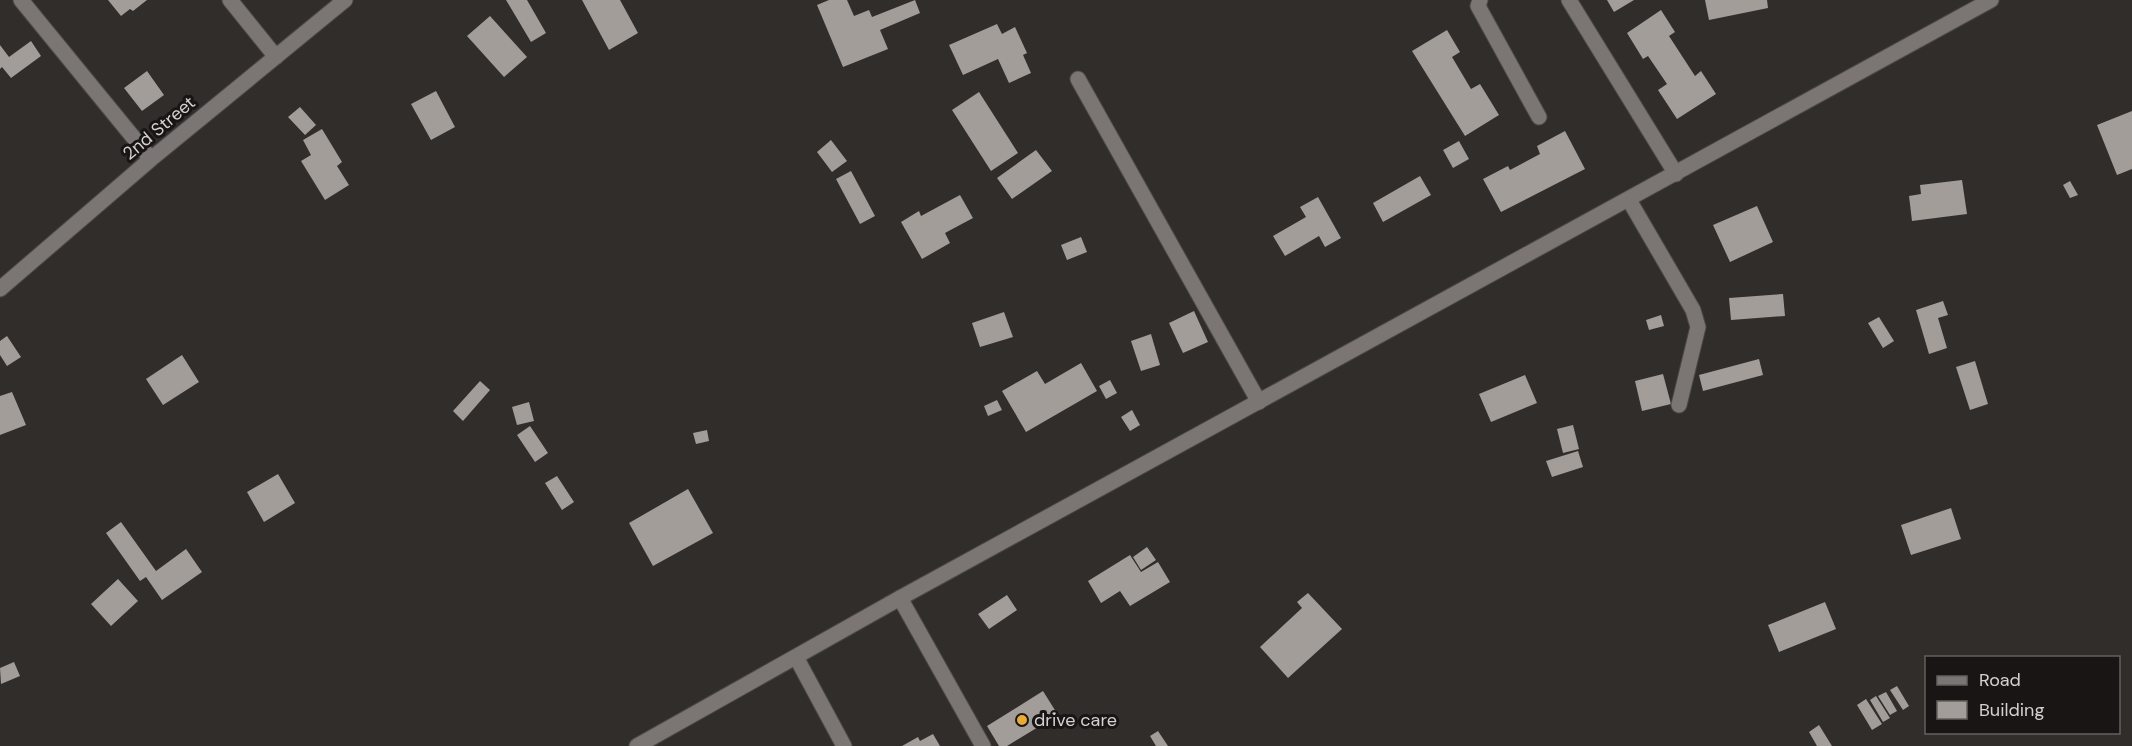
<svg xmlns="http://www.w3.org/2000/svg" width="2132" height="746" font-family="'DM Sans',sans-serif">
<rect width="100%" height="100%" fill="#312d2a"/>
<path fill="#a39d9a" d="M108,0H147L133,11L130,9L121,16Z
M506,0H527L546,33L531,42Z
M582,0H620L638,33L609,50Z
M829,0H847L854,16L869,10L872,17L915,0L920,13L880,30L888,49L843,67L817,5Z
M1607,0H1634L1614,12Z
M1705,0H1767L1768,8L1709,20Z
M1661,10L1675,32L1669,36L1695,76L1701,71L1716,94L1677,119L1658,90L1667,84L1648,56L1643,59L1627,33Z
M490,16L527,57L504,77L467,36Z
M997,24L1002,34L1015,27L1027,53L1023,55L1031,73L1009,83L998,59L963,75L949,45Z
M1447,30L1460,52L1452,57L1471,89L1480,84L1499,115L1465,136L1412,51Z
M31,41L41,56L11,78L2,67L0,69V45L9,57Z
M147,71L164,95L142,111L124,88Z
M436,91L455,127L431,140L411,104Z
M979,92L1018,153L991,171L952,110Z
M300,107L316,125L305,135L288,117Z
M2132,111V169L2117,175L2097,125Z
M322,129L342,162L337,166L349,185L325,200L301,161L311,155L303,140Z
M1565,131L1585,169L1501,212L1483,179L1508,166L1510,170L1540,154L1537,146Z
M831,140L847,161L832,172L817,152Z
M1459,141L1469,159L1453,168L1443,150Z
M1036,150L1052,171L1012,199L997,178Z
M851,171L875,216L860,224L836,179Z
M1420,176L1431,195L1383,222L1373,203Z
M1962,180L1967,214L1912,221L1909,196L1921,194L1920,185Z
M2070,181L2078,195L2070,198L2063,185Z
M960,195L973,218L945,233L950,243L922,259L901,222L919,211L921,216Z
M1318,197L1341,238L1325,247L1319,236L1285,256L1273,236L1306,217L1300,207Z
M1757,206L1773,242L1730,262L1713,225Z
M1081,237L1087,252L1067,260L1061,245Z
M1783,294L1785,316L1731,320L1729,298Z
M1943,301L1948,315L1938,318L1947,348L1929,354L1916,310Z
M1194,311L1208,342L1183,353L1169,323Z
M1004,312L1013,337L980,347L972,323Z
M1661,315L1664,326L1649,330L1646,320Z
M1879,317L1894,341L1883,348L1868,323Z
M1151,334L1160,365L1141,371L1131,341Z
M7,336L21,357L7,366L0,355V341Z
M182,355L199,382L163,405L146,379Z
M1759,359L1763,375L1703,391L1699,375Z
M1975,361L1988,404L1970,410L1956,367Z
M1081,363L1097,391L1026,432L1002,391L1037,371L1045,384Z
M1663,374L1671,404L1642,411L1635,381Z
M1525,375L1537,403L1491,422L1479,394Z
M1110,380L1117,393L1106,399L1099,386Z
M480,381L490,390L463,421L453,411Z
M12,392L26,425L0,435V396Z
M997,400L1002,410L988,416L984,406Z
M529,402L534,421L517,425L512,407Z
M1132,410L1140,425L1130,431L1121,417Z
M1573,425L1579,449L1563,453L1557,429Z
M530,426L548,453L535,462L517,435Z
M707,430L709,441L696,444L693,433Z
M1578,451L1583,467L1552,477L1546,461Z
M278,474L295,503L264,522L247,492Z
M557,476L574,502L562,510L545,483Z
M688,489L713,533L653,566L629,523Z
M1951,508L1961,539L1911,555L1901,525Z
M121,522L156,571L186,549L202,572L162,600L146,577L140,581L106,533Z
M1147,547L1156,560L1141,570L1133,557Z
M1130,555L1141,572L1158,562L1170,582L1130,606L1120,591L1101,603L1088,581Z
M118,579L138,601L111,626L91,604Z
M1308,593L1342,629L1288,678L1260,647L1302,608L1297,602Z
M1007,595L1017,610L989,629L978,614Z
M1825,602L1836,629L1779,652L1768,625Z
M14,662L20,676L1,684L0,668Z
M1897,686L1909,706L1903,710L1890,690Z
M1043,691L1058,715L1007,746H999L987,726Z
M1886,692L1897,711L1890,715L1878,696Z
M1876,696L1890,718L1883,722L1870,700Z
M1866,699L1882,724L1872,730L1857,705Z
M1819,725L1832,746H1817L1809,732Z
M1158,731L1168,746H1156L1150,736Z
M933,734L940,746H902L918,737L920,741Z"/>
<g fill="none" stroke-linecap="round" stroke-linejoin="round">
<g stroke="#4d4a48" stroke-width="17">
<path id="street" d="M21,0L151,159
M230,0L276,57
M1480,0L1478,6L1539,117
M1569,0L1676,174
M1078,79L1259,402
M1629,200L1693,310L1698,327L1679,405
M0,289L151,159L345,0
M900,598L983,746
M796,657L844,746"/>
</g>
<g stroke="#4d4a48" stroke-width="17">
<path id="secondary" d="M637,746L900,598L1991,0"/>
</g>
<use href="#street" stroke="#7b7673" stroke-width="15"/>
<use href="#secondary" stroke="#7b7673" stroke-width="15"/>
</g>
<circle fill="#e8ab37" stroke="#181514" stroke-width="2" cx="1022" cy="720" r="6"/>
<g text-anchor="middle" stroke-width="6" stroke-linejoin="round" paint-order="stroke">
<g font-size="18" fill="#d4d1d0" stroke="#181514">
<text transform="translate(159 128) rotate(-40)" y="6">2nd Street</text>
</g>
<g font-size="18" fill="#d4d1d0" stroke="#181514" text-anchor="start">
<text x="1034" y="726">drive care</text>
</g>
</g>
<rect x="1925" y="656" width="195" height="78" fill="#181514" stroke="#63605f" stroke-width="1.5"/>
<rect x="1937" y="676" width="30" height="9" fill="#7b7673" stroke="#63605f" stroke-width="1.5"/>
<text x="1979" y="686" font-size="18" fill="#d4d1d0">Road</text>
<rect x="1937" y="701" width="30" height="18" fill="#a39d9a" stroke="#63605f" stroke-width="1.5"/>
<text x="1979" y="716" font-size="18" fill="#d4d1d0">Building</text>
</svg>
